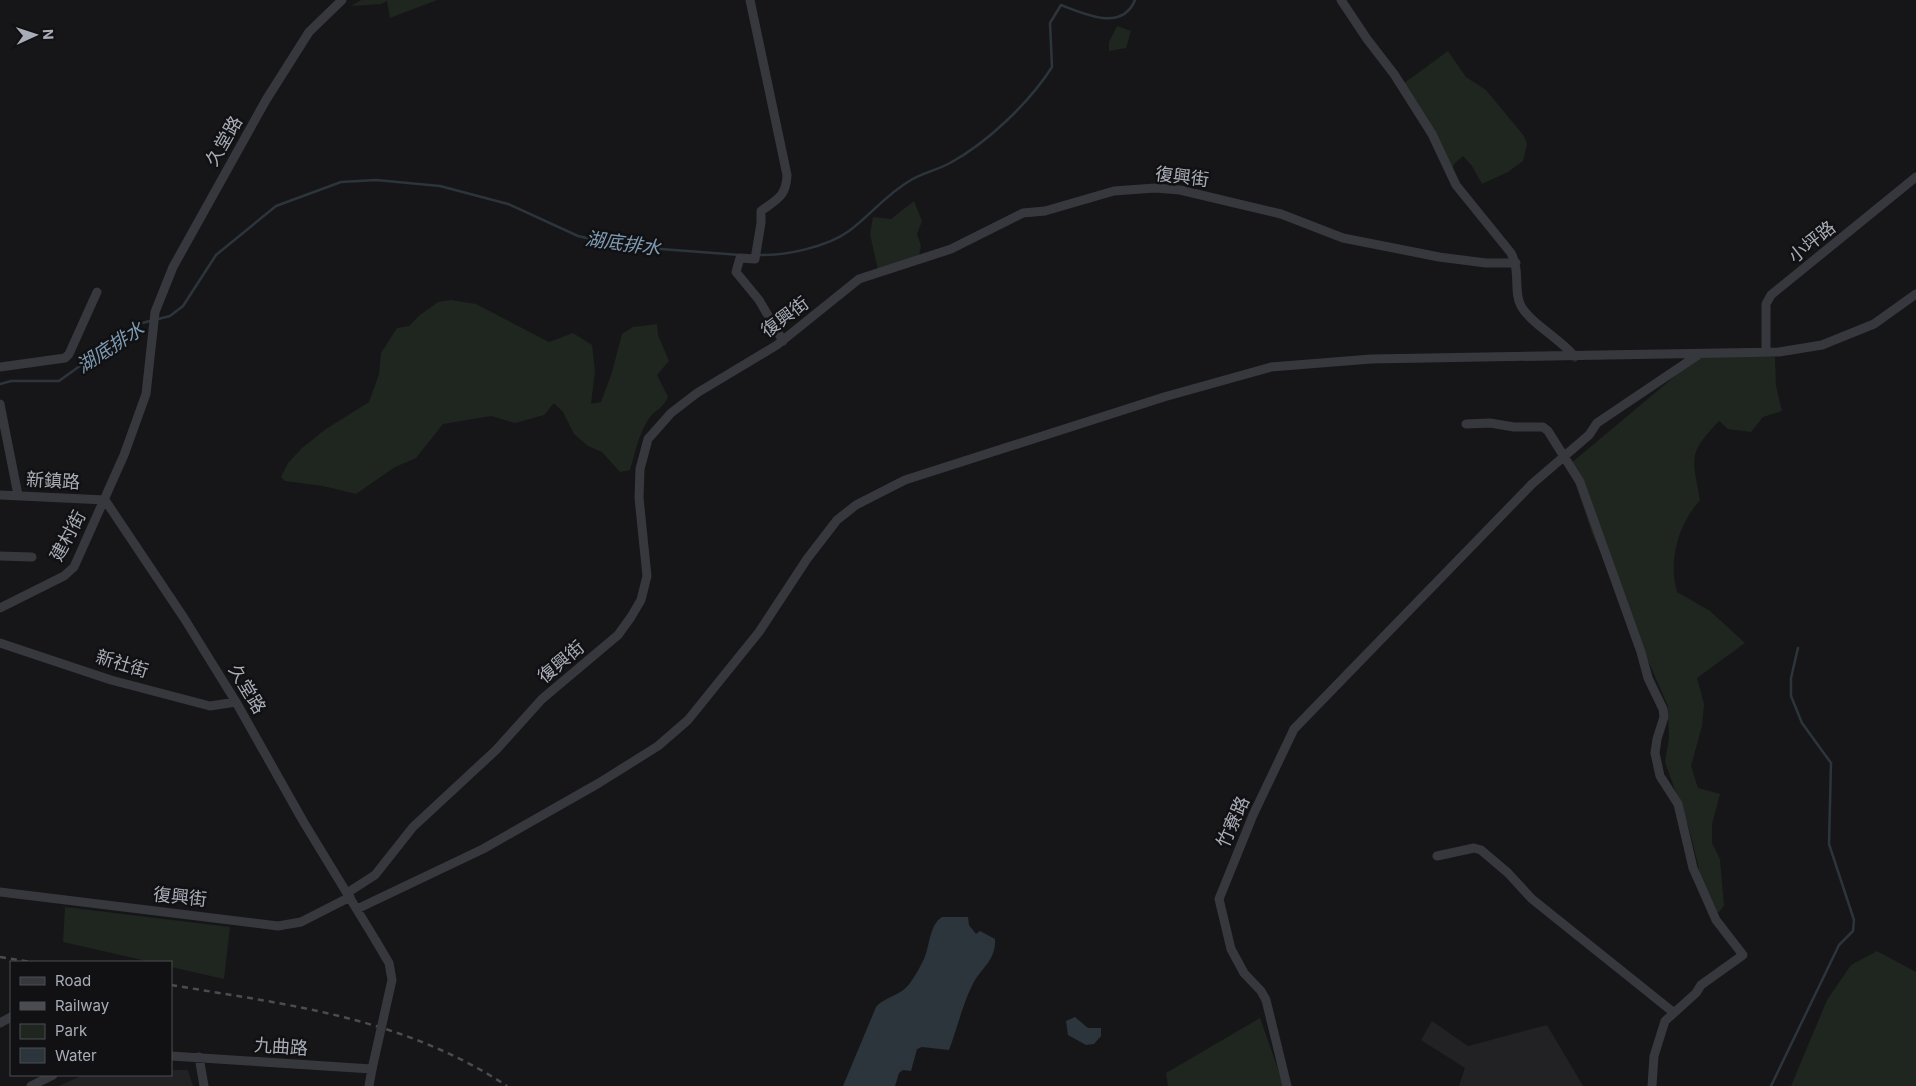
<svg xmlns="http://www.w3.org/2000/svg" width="1916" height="1086" font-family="Inter,'Noto Sans TC',sans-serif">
<rect width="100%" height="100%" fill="#161618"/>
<path fill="#222225" d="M1432,1021L1468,1046L1547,1025L1583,1086H1459L1465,1068L1421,1040Z
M171,1070H188L193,1086H59L83,1075H171Z"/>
<path fill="#1e261f" d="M361,0H437L390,18L387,1L381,4L351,6Z
M1117,26L1131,31L1126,48L1109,51V42Z
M1448,51L1466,77L1486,90L1524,136L1527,144L1523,161L1508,172L1482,184L1472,166L1463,156L1455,163L1449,173L1401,85C1418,74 1432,62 1448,51Z
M914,201L922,221L917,234L921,246L919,256L878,270L870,234L873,217L891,219Z
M451,300L476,304L549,342L573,333L592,345L595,371L591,404L601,402L612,372L622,334L633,327L657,324L658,335L669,361L657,375L668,397C661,411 657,408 650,417C639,432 635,453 630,470L620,472L602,452L588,446L574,434L563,412L554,403L544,415L515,423L491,416L443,424L416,458L395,467L356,494L323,486L285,481L281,477L288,463L302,448L326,429L369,402L379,374L381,353L397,328L409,326L420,315L438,302Z
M1700,355L1775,357L1776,386L1782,411L1763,417L1751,432L1728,429L1719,421C1688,454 1692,456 1700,500C1678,525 1668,560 1677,592L1710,611L1745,643L1697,678L1704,704L1702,726L1691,766L1698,788L1720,794L1712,824V843L1720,859L1724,906L1719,912H1712L1702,891L1698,864L1689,829L1665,762L1669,738L1668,706L1592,533L1569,465Z
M65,907L230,927L224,979L171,967V962H151L63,942Z
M1877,951L1916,972V1086H1791L1827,1000L1851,965Z
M1260,1018L1284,1086H1168L1166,1073Z"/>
<path fill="#2c353c" d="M942,917H968L969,925L976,934L980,931L995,939C996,959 984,966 975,980C964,999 957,1029 949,1050L922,1047L917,1049L911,1071L903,1070L899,1073L895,1086H843L876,1007C886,996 901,996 910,983C915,976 920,967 924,959C930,946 929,925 942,917Z
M1075,1017L1088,1028H1101V1036L1094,1044L1086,1045L1068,1035L1066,1021Z"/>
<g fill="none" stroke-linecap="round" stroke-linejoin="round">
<path stroke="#2c353c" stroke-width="2.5" d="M758,255C785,256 827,247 849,231C871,215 885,195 911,180C923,173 937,170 950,163C987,143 1029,103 1052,67L1050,23L1061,5C1085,14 1122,32 1135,0
M0,384L11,381H59L138,324L170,316L183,306L216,255L276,206L341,182L376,180L440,186L508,204L578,236L621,246L740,255
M1771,1086L1839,945L1853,931L1854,920L1829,844L1831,763L1802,723L1791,696V678L1798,648"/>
<path stroke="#37383d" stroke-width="9" d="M750,0L787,175C786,197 777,199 761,211V223L755,259L740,258L736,272L759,300L783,341
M1341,0L1367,39L1394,74L1432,134L1456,185L1511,253C1521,272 1513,291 1521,306C1532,325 1560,338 1575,357
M1766,351V304L1771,295L1916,177
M0,367L65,358L69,354L97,292
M0,404L18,495
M1466,424L1490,423L1514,427H1543L1548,431L1580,482L1641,652L1648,678L1663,709L1664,717L1657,739L1655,753L1660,776L1678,804L1693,868L1716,920L1743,955L1701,985L1696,993L1665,1021L1654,1056L1652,1086
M0,495L105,500
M105,500L184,618L236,702L303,821L376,941
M0,556L32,557
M0,608L64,576L74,567L124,455L146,394L155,312L173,267L266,100L309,32L342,0
M0,643L111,680L210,706L236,702
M1437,856L1474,848L1481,850L1508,873L1532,899L1673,1012
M0,892L278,926L301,922L350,897
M347,893L375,875L413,827L496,750L542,699L618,635L631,617L641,600L647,576L639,498L640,469L648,439L671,413L697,393L777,345L859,279L951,249L1023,213L1045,211L1114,191L1155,188L1180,190L1281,214L1343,238L1439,257L1486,263H1516
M357,909L483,849L599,783L658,746L688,720L759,632L807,559L837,520L856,505L905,480L1164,397L1271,367L1371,359L1779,352L1822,345L1874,324L1916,294
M0,1023L11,1017
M171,1056L372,1069L369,1086
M199,1057L204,1086
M31,1086L53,1075
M1287,1086L1266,1000L1261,991L1244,973L1231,949L1219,899L1253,815L1294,729L1532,484L1589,435L1597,423L1698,355"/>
<path stroke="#4a4c52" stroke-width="2.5" stroke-dasharray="6 5" stroke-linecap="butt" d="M0,957L31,962
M171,985C290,1005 404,1018 507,1086"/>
<path stroke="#37383d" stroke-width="9" d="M372,1069L392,980L389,963L376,941"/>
</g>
<g text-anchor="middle" stroke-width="5" stroke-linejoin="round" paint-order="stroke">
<g font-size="18" fill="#a8adb8" stroke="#111113">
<text transform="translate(224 141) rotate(-60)" y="6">久堂路</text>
<text transform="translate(1182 177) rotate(7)" y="6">復興街</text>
<text transform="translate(1812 242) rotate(-39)" y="6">小坪路</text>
<text transform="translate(785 317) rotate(-37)" y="6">復興街</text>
<text transform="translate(53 481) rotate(3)" y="6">新鎮路</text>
<text transform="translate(68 536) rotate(-62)" y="6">建村街</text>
<text transform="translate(561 662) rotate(-40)" y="6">復興街</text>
<text transform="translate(122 664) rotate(17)" y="6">新社街</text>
<text transform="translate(247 689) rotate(59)" y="6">久堂路</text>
<text transform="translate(1233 822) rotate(-66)" y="6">竹寮路</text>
<text transform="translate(180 897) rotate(6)" y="6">復興街</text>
<text transform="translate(281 1047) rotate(4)" y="6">九曲路</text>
</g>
<g font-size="19" font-style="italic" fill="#7f9bb3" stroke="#111113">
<text transform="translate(623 243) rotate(8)" y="7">湖底排水</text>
<text transform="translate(110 347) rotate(-33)" y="7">湖底排水</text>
</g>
</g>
<rect x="10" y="961" width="162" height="115" fill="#111113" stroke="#4d4f55"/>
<rect x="20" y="977" width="25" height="8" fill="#37383d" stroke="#4d4f55"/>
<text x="55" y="986" font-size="15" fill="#a8adb8">Road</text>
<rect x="20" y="1002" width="25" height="8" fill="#4a4c52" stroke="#4d4f55"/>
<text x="55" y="1011" font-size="15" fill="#a8adb8">Railway</text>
<rect x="20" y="1024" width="25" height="15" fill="#1e261f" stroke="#4d4f55"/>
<text x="55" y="1036" font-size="15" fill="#a8adb8">Park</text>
<rect x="20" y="1048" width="25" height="15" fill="#2c353c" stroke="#4d4f55"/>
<text x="55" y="1061" font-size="15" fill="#a8adb8">Water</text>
<g transform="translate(35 35) rotate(87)" stroke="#111113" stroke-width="4" paint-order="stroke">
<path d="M0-4L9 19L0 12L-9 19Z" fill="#a8adb8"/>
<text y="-8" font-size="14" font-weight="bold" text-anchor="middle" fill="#a8adb8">N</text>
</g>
</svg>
